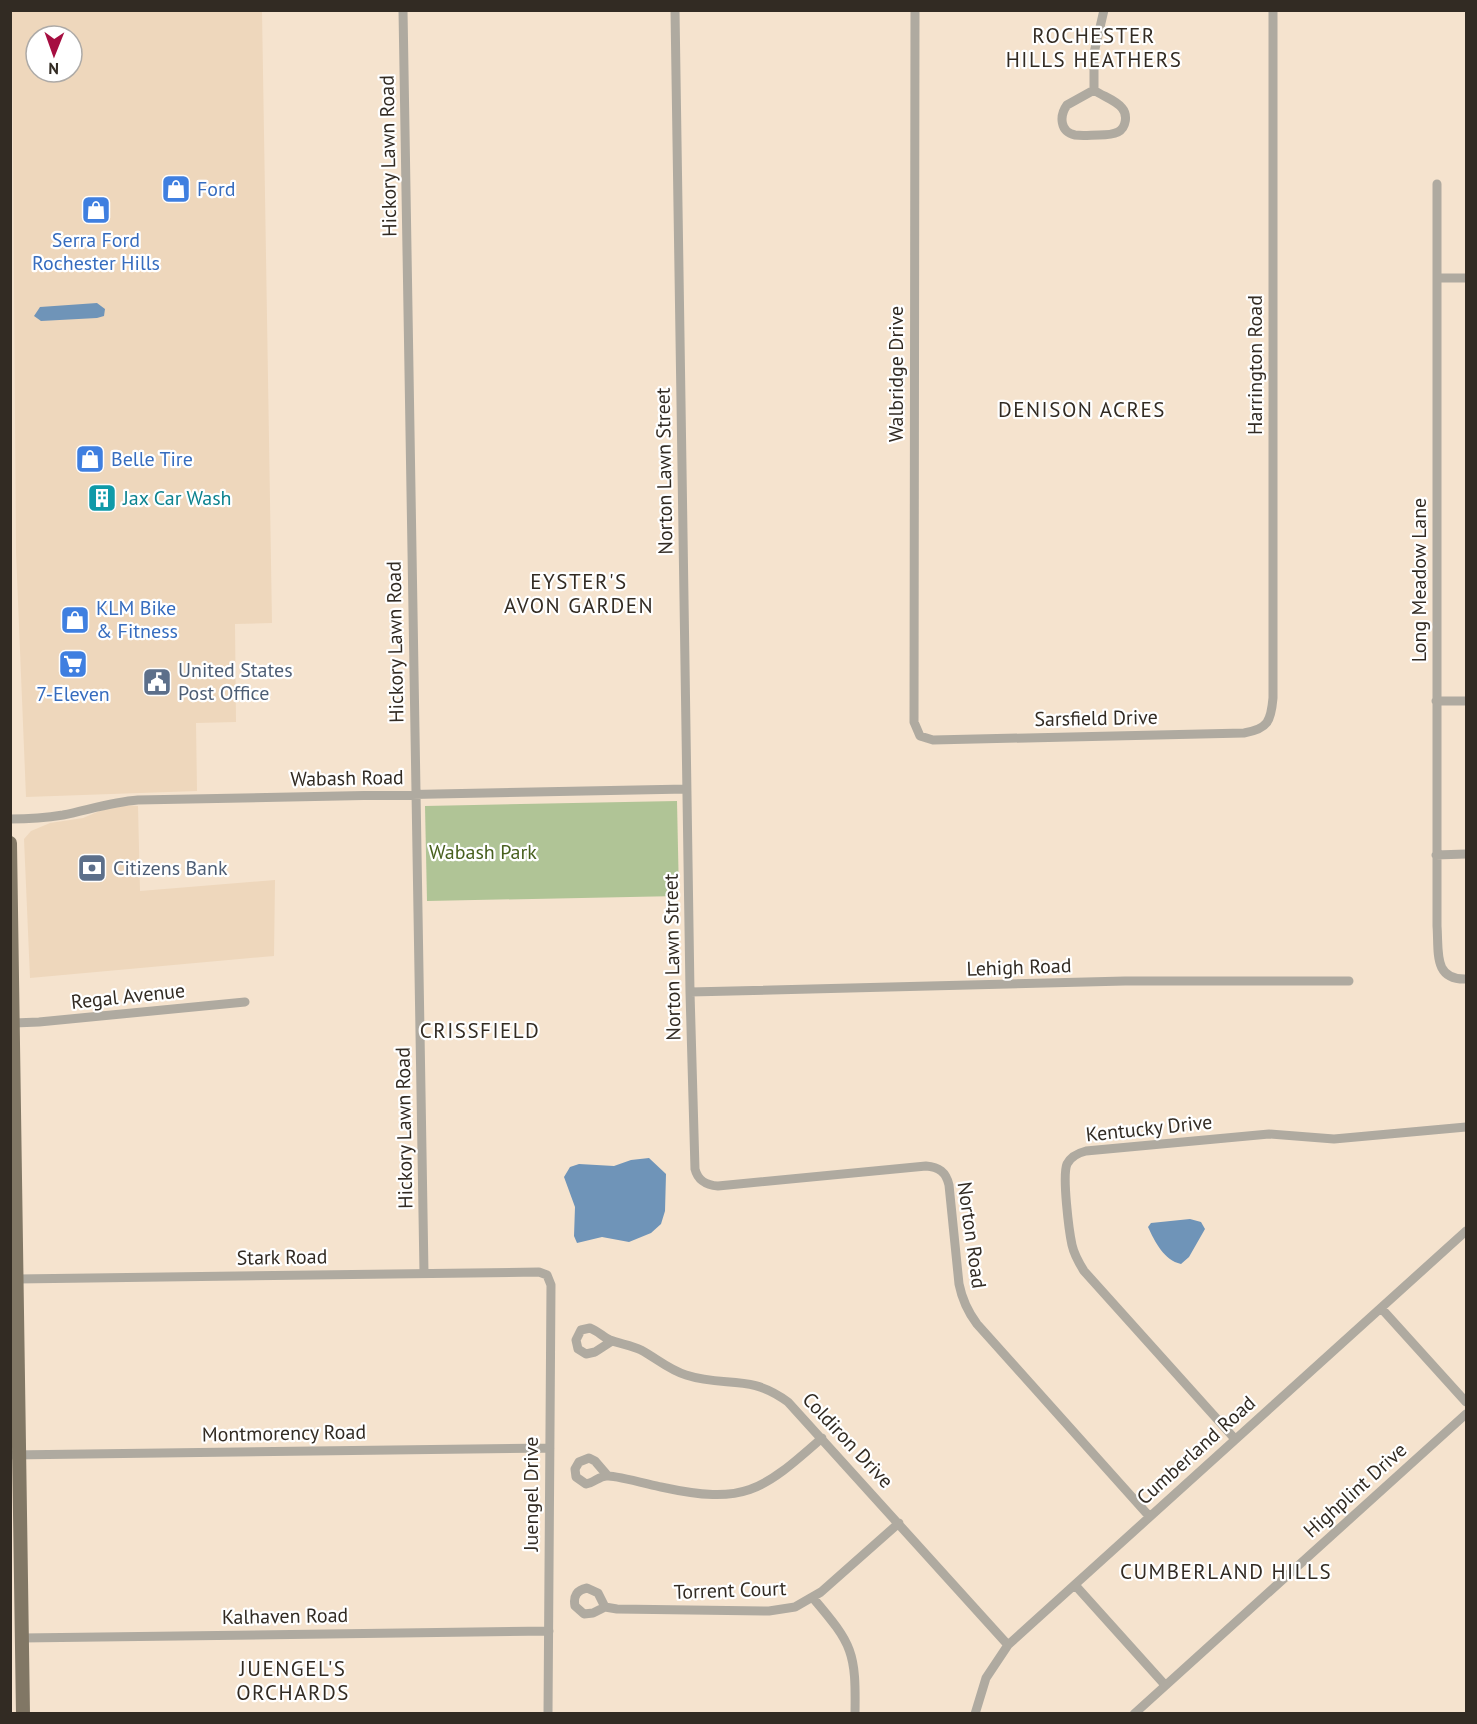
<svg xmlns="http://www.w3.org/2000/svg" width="1477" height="1724" font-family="'PT Sans',sans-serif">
<rect width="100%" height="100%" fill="#f5e3ce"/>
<path fill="#eed7bc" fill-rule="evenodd" d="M12,11H262L272,623L235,624L236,722L196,723L197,791L26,797L16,552ZM36,36H72V72H36Z
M125,805L138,806L140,891L275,880L274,956L30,978L24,839L31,831L50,823L83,818L109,807Z"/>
<path fill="#b0c496" d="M677,801L679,896L427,901L425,806Z"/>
<path fill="#6f94b8" d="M97,303L105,309L104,316L97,318L41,321L34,316L40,307Z
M649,1158L666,1174L665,1211L661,1224L651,1233L629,1242L602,1237L577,1243L574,1236L575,1207L564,1177L570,1167L579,1164L614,1166L631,1160Z
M1190,1219L1201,1222L1205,1229L1189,1257L1181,1264C1164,1260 1155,1242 1148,1227L1151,1223Z"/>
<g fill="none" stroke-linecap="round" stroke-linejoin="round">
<path stroke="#afaaa0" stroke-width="9" d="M403,10L424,1273
M675,10L690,992L695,1169C698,1181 706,1185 718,1186L926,1166C939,1167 946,1172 949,1185L959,1284C962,1299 968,1312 977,1324L1149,1516
M915,10L914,722L920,736L933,740L1244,733C1268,729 1271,721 1273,698V10
M1094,90C1102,96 1116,100 1122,108C1128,115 1126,128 1118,132C1112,135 1105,135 1099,135C1091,135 1083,136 1075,135C1060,132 1059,116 1067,105Z
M1094,90V53L1104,10
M1437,184V926C1439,952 1433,980 1466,979
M1437,278H1466
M1436,701H1466
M10,819C28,819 45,818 63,815C88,810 112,802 138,800L687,789
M1436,855L1466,854
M690,992L1125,981H1349
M14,1023L39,1022L245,1002
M17,1279L539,1272L547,1275L551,1285L548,1714
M1381,1308L1466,1402
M612,1341L595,1352L586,1354L578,1349L576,1340L581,1330L590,1328C598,1331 603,1337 610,1340C620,1344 631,1345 641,1350C656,1358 669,1370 686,1375C726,1388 749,1373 788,1402L1008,1645
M1235,1439L1084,1271C1079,1263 1074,1254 1072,1245C1069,1231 1062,1176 1067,1164C1071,1156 1078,1153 1086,1151L1269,1134L1334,1139L1466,1127
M10,1455L550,1448
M607,1475L595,1461L589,1458L579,1462L575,1469L576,1477L586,1484C594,1483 599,1476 607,1476C615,1475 651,1485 661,1487C744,1505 761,1492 822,1438
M1075,1585L1165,1685
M813,1598C853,1645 856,1652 855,1714
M605,1607L593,1613L584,1614L575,1606C573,1596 577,1590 587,1588L598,1593L605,1607L617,1609L769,1611L795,1607L821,1592L899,1523
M22,1638L549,1631
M975,1714L986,1678L1008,1645L1466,1231
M1134,1714L1466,1414"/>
<path stroke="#817765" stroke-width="14" d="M10,843L23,1714"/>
</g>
<defs>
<g id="shop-square" transform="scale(1.5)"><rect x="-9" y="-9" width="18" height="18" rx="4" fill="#3f7fe0" stroke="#fff"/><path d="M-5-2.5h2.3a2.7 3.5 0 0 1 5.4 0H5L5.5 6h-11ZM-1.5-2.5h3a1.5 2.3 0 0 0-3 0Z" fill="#fff"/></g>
<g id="building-square" transform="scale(1.5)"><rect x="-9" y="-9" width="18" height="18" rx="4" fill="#0f9aa8" stroke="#fff"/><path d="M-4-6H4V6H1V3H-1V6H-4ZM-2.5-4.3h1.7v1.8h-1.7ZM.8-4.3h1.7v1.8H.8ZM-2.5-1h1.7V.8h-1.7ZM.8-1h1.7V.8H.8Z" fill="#fff"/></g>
<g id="supermarket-square" transform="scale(1.5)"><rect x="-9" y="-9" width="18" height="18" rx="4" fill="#3f7fe0" stroke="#fff"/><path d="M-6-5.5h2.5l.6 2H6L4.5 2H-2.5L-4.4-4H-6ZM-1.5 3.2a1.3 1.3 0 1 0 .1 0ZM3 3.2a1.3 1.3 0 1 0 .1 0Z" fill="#fff"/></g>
<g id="civic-square" transform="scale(1.5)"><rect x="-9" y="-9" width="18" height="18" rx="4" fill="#5c6f8a" stroke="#fff"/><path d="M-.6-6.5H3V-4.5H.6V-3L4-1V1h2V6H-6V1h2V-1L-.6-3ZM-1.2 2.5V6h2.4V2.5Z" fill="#fff"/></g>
<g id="bank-square" transform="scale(1.5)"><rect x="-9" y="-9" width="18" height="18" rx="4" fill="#5c6f8a" stroke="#fff"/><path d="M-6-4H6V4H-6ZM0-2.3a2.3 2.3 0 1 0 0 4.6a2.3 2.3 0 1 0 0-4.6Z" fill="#fff"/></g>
</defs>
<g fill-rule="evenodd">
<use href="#shop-square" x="176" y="189"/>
<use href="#shop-square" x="96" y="210"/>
<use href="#shop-square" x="90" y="459"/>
<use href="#building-square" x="102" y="498"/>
<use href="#shop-square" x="75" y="620"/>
<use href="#supermarket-square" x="73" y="664"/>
<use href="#civic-square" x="157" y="682"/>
<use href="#bank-square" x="92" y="868"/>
</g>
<g text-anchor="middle" stroke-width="4.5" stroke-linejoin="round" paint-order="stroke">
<g font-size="20" fill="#322b23" stroke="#fff">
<text transform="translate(388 156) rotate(-91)" y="7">Hickory Lawn Road</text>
<text transform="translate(1255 365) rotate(-90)" y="7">Harrington Road</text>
<text transform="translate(896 374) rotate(-90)" y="7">Walbridge Drive</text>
<text transform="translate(664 471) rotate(-91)" y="7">Norton Lawn Street</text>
<text transform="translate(1419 580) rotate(-90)" y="7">Long Meadow Lane</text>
<text transform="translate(395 642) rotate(-91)" y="7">Hickory Lawn Road</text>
<text transform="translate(1096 718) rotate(-1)" y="7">Sarsfield Drive</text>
<text transform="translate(347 778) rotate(-1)" y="7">Wabash Road</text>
<text transform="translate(672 957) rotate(-91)" y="7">Norton Lawn Street</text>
<text transform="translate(1019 967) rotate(-2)" y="7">Lehigh Road</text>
<text transform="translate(128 996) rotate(-6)" y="7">Regal Avenue</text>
<text transform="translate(404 1128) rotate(-91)" y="7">Hickory Lawn Road</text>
<text transform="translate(1149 1128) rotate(-6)" y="7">Kentucky Drive</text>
<text transform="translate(972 1235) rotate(82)" y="7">Norton Road</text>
<text transform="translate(282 1257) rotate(-1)" y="7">Stark Road</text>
<text transform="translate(284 1433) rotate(-1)" y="7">Montmorency Road</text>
<text transform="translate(848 1440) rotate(47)" y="7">Coldiron Drive</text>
<text transform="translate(1196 1450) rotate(-42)" y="7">Cumberland Road</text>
<text transform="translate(1355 1490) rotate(-42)" y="7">Highplint Drive</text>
<text transform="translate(531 1494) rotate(-90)" y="7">Juengel Drive</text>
<text transform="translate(730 1590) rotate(-2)" y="7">Torrent Court</text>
<text transform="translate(285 1616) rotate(-1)" y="7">Kalhaven Road</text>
</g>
<g font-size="20" fill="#366cbe" stroke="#fff" text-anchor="start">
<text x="197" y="196">Ford</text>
<text x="96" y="247" text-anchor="middle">Serra Ford<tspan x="96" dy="23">Rochester Hills</tspan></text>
<text x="111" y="466">Belle Tire</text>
<text x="96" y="615">KLM Bike<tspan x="96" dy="23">&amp; Fitness</tspan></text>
<text x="73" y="701" text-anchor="middle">7-Eleven</text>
</g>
<g font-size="20" fill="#0d838f" stroke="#fff" text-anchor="start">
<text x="123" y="505">Jax Car Wash</text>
</g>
<g font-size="20" fill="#4e5e75" stroke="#fff" text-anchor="start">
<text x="178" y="677">United States<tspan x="178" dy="23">Post Office</tspan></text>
<text x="113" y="875">Citizens Bank</text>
</g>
<g font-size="20" fill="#48601e" stroke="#fff">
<text x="483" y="859">Wabash Park</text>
</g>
<g font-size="21" letter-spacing="1.5" fill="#322b23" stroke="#fff">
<text x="1094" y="43">ROCHESTER<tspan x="1094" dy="24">HILLS HEATHERS</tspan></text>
<text x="1082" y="417">DENISON ACRES</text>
<text x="579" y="589">EYSTER'S<tspan x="579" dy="24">AVON GARDEN</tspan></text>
<text x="480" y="1038">CRISSFIELD</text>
<text x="1226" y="1579">CUMBERLAND HILLS</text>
<text x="293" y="1676">JUENGEL'S<tspan x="293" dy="24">ORCHARDS</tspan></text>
</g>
</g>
<rect width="1477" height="1724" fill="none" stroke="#322b23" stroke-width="24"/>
<g transform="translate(54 54) rotate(181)"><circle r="28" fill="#ffffff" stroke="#adaaa7" stroke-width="1.5"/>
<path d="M0-4.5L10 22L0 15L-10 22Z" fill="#a60e41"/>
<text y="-9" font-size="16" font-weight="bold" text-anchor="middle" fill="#322b23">N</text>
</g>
</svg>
